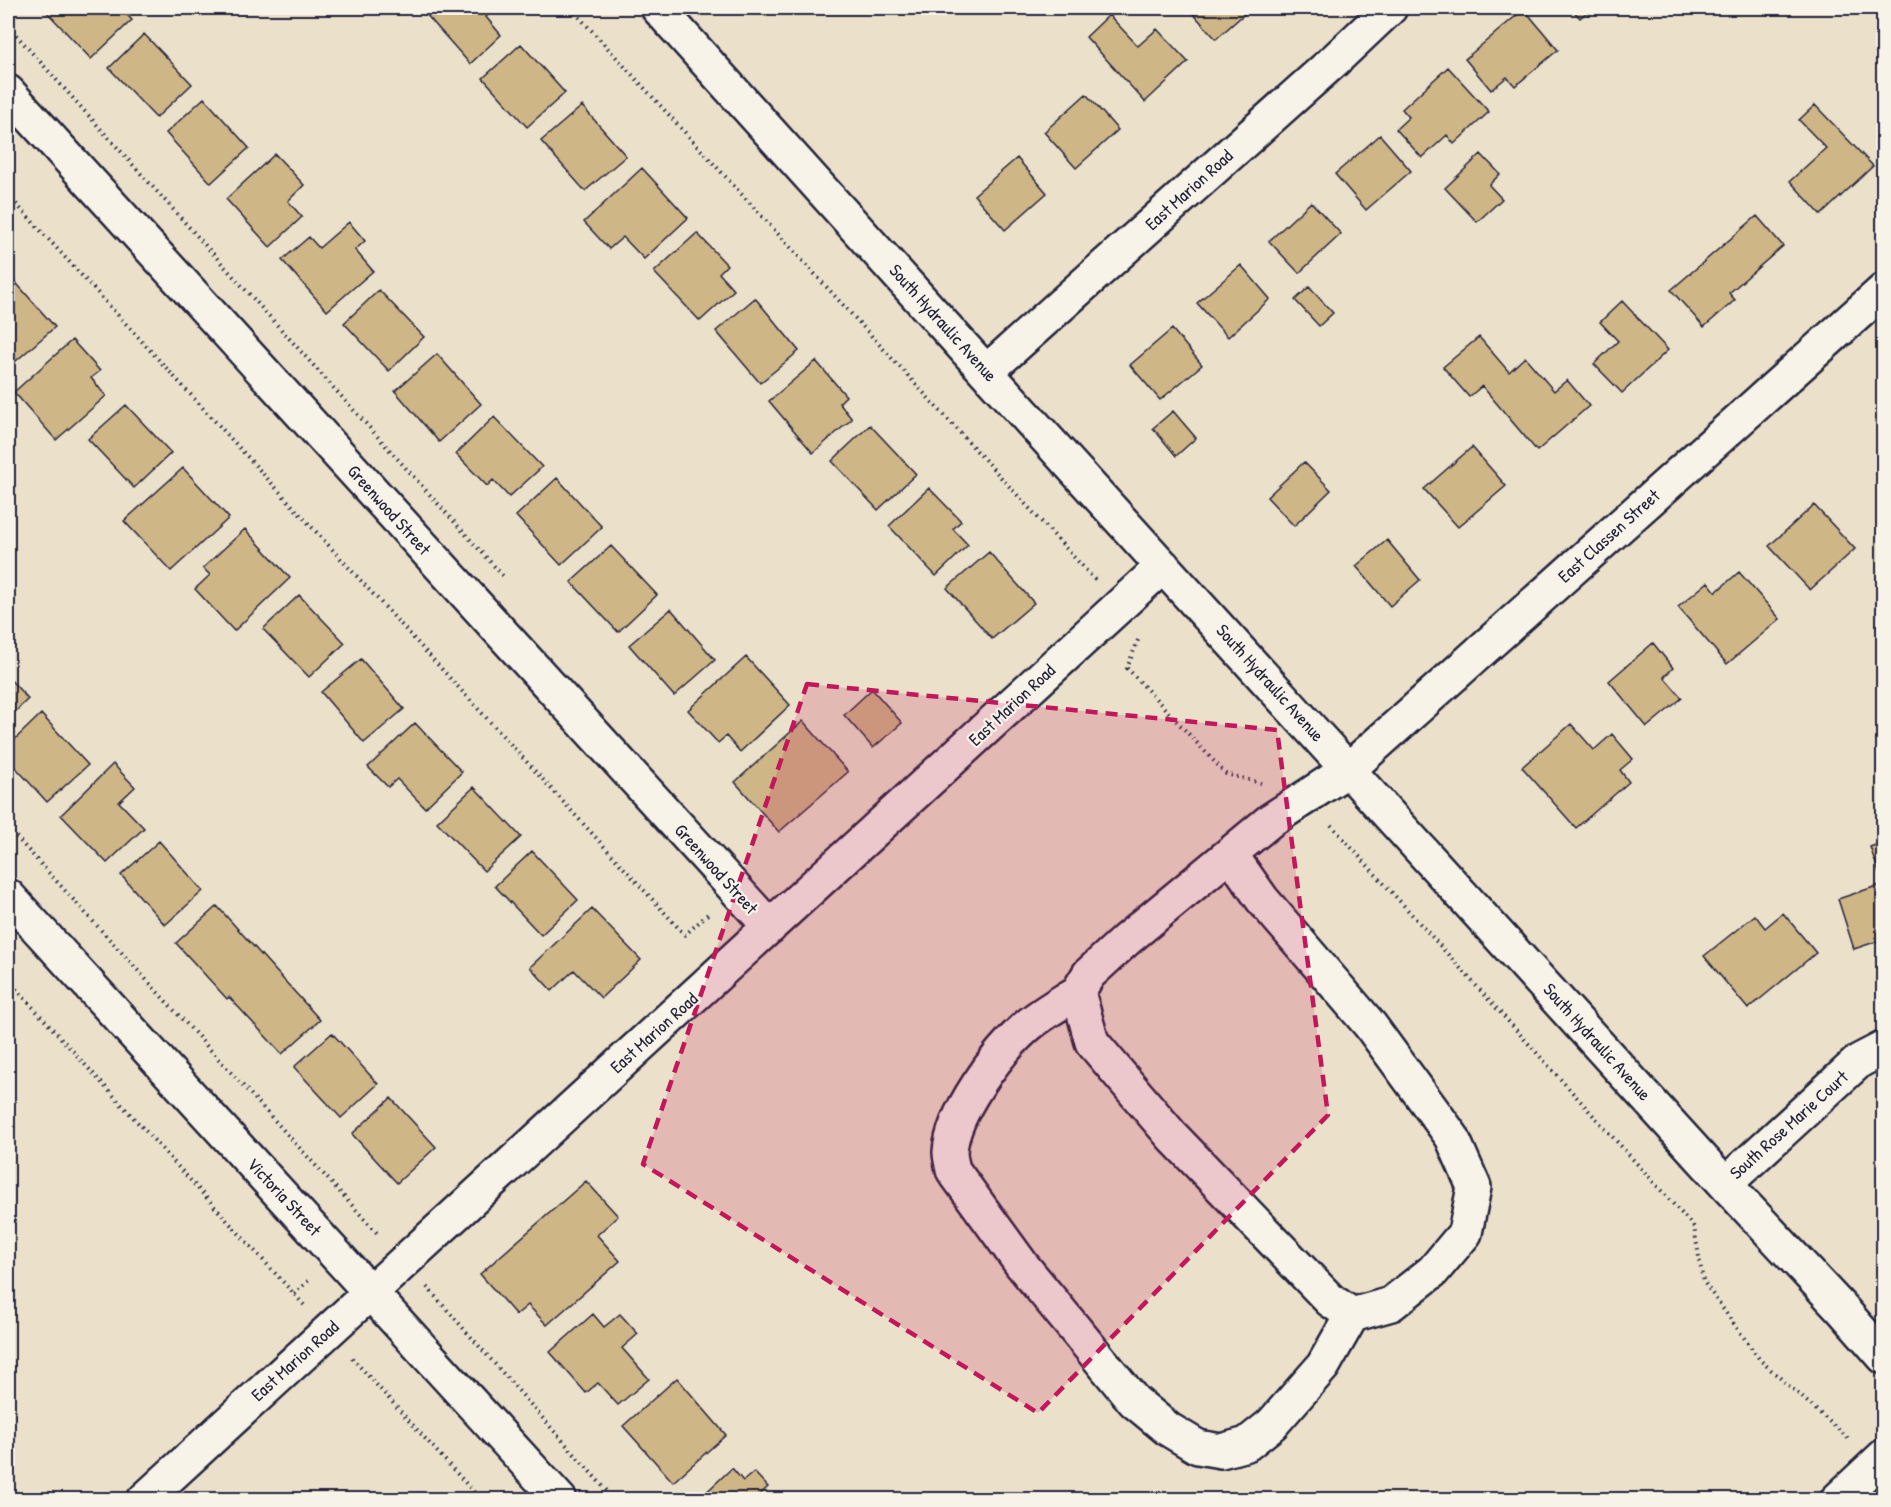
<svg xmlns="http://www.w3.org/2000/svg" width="1891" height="1507" font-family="'Patrick Hand',sans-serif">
<rect width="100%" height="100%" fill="#ebe1cb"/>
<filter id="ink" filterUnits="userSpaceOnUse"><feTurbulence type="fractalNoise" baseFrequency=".0167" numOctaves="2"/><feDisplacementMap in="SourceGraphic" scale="12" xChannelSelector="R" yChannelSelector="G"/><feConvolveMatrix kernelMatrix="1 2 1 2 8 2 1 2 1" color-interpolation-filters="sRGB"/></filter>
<g filter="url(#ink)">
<path fill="#cfb686" stroke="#22223b" stroke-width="1.5" d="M48,8H120L132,20L91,59L45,10Z
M431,8H491L493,10L486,17L501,35L470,64L425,13Z
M809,8H821L814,14Z
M1188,8H1251L1216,39Z
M1571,8H1592L1580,18Z
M1524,9L1558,50L1515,86L1507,77L1491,90L1465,59Z
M1109,15L1138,46L1157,29L1188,62L1145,102L1086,37Z
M144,34L192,84L156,118L109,68Z
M521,44L565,93L527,127L483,78Z
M1448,67L1489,112L1454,144L1447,135L1422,158L1396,129L1409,117L1402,109Z
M1086,94L1118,130L1076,168L1044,132Z
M204,98L249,148L211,183L166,133Z
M1815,105L1873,166L1821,215L1790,181L1826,148L1799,120Z
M582,106L626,156L585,191L541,141Z
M1380,135L1411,171L1366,210L1335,174Z
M275,154L304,185L288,201L302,217L270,247L226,199Z
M1481,154L1500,174L1489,185L1502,199L1477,222L1445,188Z
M1017,158L1047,193L1005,230L974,195Z
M642,168L688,218L644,259L623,237L609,249L584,222Z
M1311,202L1341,234L1299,273L1269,241Z
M1757,216L1783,246L1729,293L1735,300L1704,327L1671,290Z
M349,222L365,241L355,250L373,271L327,311L282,260L309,237L319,248Z
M697,233L727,265L719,273L734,290L700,321L654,272Z
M1241,265L1270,299L1228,337L1197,303Z
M11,277L55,327L16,361L8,351V280Z
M1309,287L1333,313L1319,326L1295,300Z
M379,290L424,337L389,371L344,323Z
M755,298L799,351L760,383L716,331Z
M1622,301L1668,350L1622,393L1594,364L1618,341L1600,322Z
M1172,329L1202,365L1160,400L1130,365Z
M1479,337L1509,372L1525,357L1554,391L1567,380L1589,406L1537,451L1482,386L1469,397L1443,367Z
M72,340L100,371L91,378L106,396L56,440L14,392Z
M437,354L481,404L439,442L395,391Z
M816,361L846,396L839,403L852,419L813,453L769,401Z
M126,405L171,453L134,488L88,439Z
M1173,411L1196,438L1176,456L1153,428Z
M494,417L542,467L509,497L493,480L487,486L456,454Z
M870,425L916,474L878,510L832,461Z
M1472,447L1506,486L1458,527L1424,489Z
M1304,462L1331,490L1294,526L1267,497Z
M183,468L229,518L171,571L124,521Z
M557,478L602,527L561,565L516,516Z
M929,488L961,521L953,529L968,545L936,576L889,526Z
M1814,505L1855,549L1810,590L1769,546Z
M245,529L290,578L234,631L195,589L210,575L203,568Z
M1387,540L1420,580L1390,606L1356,566Z
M611,546L657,595L618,632L571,582Z
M989,552L1034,603L992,639L947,588Z
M1739,572L1780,619L1727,664L1678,607L1708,582L1716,592Z
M299,595L345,643L309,677L263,629Z
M671,609L715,660L674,696L629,645Z
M1653,643L1673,668L1664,677L1682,698L1647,727L1609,681Z
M746,657L790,705L740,752L726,736L718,743L688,710Z
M361,659L404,709L364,743L321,692Z
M8,677L28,699L8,719Z
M872,689L902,723L873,748L844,715Z
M41,714L88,765L47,802L8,759V746Z
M803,721L848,772L779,832L735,782Z
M415,723L462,772L425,808L397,779L388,787L368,767Z
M1571,724L1594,750L1612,734L1633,759L1620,770L1629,782L1576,828L1522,767Z
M113,764L135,787L119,802L144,828L107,863L61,815Z
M474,787L521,837L484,871L437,822Z
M159,841L203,891L165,925L121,875Z
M1884,842V939L1854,949L1838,899L1883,884L1870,847Z
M532,851L578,900L541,935L495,886Z
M217,906L320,1020L282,1054L229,997L227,999L176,943Z
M592,909L641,960L601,998L574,970L552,991L530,967Z
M1783,913L1816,953L1748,1009L1704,956L1755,915L1765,928Z
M332,1033L378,1084L341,1118L294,1067Z
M391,1098L436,1147L397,1183L352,1134Z
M586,1181L618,1216L597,1235L620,1261L547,1325L528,1305L516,1315L480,1274Z
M593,1314L604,1327L620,1314L638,1334L622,1348L649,1379L618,1405L598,1383L586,1393L550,1352Z
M677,1378L726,1435L673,1482L623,1426Z
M732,1468L743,1481L754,1472L768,1487L756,1498L758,1500H698Z"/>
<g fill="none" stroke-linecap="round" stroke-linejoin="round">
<g stroke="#22223b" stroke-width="38">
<path id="minor" d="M658,8L986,372L1725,1184L1842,1309L1884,1357
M8,92L770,927
M986,372L1335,60L1390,8
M1231,855L1262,899L1370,1025L1452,1137L1474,1187L1465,1233L1433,1271L1391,1304L1352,1315L1330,1300L1172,1136L1092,1042L1078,992L1089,974L1126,940L1271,820L1349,769L1884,290
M8,896L560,1500
M1078,992C1061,1003 1040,1014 1025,1028C997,1053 952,1114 950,1152C950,1158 952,1164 953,1170L1022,1265L1134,1401L1168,1429L1198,1447L1221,1451L1247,1444L1272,1424L1323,1366L1352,1315
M1725,1184L1859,1061L1884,1048
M144,1500L1163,566
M1837,1500L1884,1456"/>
</g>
<path stroke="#22223b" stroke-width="4" stroke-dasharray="1.5 4.5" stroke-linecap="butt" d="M571,8L1095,580
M8,26L503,576
M8,195L685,935L710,912
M1138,640L1127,668L1226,774L1261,783
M1331,825L1694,1227L1703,1281L1760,1360L1850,1440
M8,828L379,1235
M8,980L305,1306
M427,1287L615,1500
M294,1294L311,1278
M352,1358L481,1500"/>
<use href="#minor" stroke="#f7f3e8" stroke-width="33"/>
</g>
</g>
<path fill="#c2185b" fill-opacity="0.2" stroke="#c2185b" stroke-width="4.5" stroke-dasharray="12 8" stroke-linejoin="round" d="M807,684L1277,730L1328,1115L1038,1413L643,1164Z"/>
<g text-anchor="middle" stroke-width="4.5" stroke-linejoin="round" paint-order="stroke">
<g font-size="18" fill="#22223b" stroke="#f7f3e8">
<text transform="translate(1189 190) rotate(-42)" y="6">East Marion Road</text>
<text transform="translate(943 323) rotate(48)" y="6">South Hydraulic Avenue</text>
<text transform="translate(389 510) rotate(48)" y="6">Greenwood Street</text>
<text transform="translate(1609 536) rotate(-42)" y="6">East Classen Street</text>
<text transform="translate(1270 683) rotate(48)" y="6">South Hydraulic Avenue</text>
<text transform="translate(1012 705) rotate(-43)" y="6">East Marion Road</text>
<text transform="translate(716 869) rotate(48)" y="6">Greenwood Street</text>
<text transform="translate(654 1033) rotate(-42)" y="6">East Marion Road</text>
<text transform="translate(1597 1042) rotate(48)" y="6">South Hydraulic Avenue</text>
<text transform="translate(1789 1125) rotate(-42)" y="6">South Rose Marie Court</text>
<text transform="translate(284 1197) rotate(47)" y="6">Victoria Street</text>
<text transform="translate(295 1361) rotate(-42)" y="6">East Marion Road</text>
</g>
</g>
<rect width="1891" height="1507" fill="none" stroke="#f7f3e8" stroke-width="30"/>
<rect x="15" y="15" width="1861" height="1477" fill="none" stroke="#22223b" stroke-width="2" filter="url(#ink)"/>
</svg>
